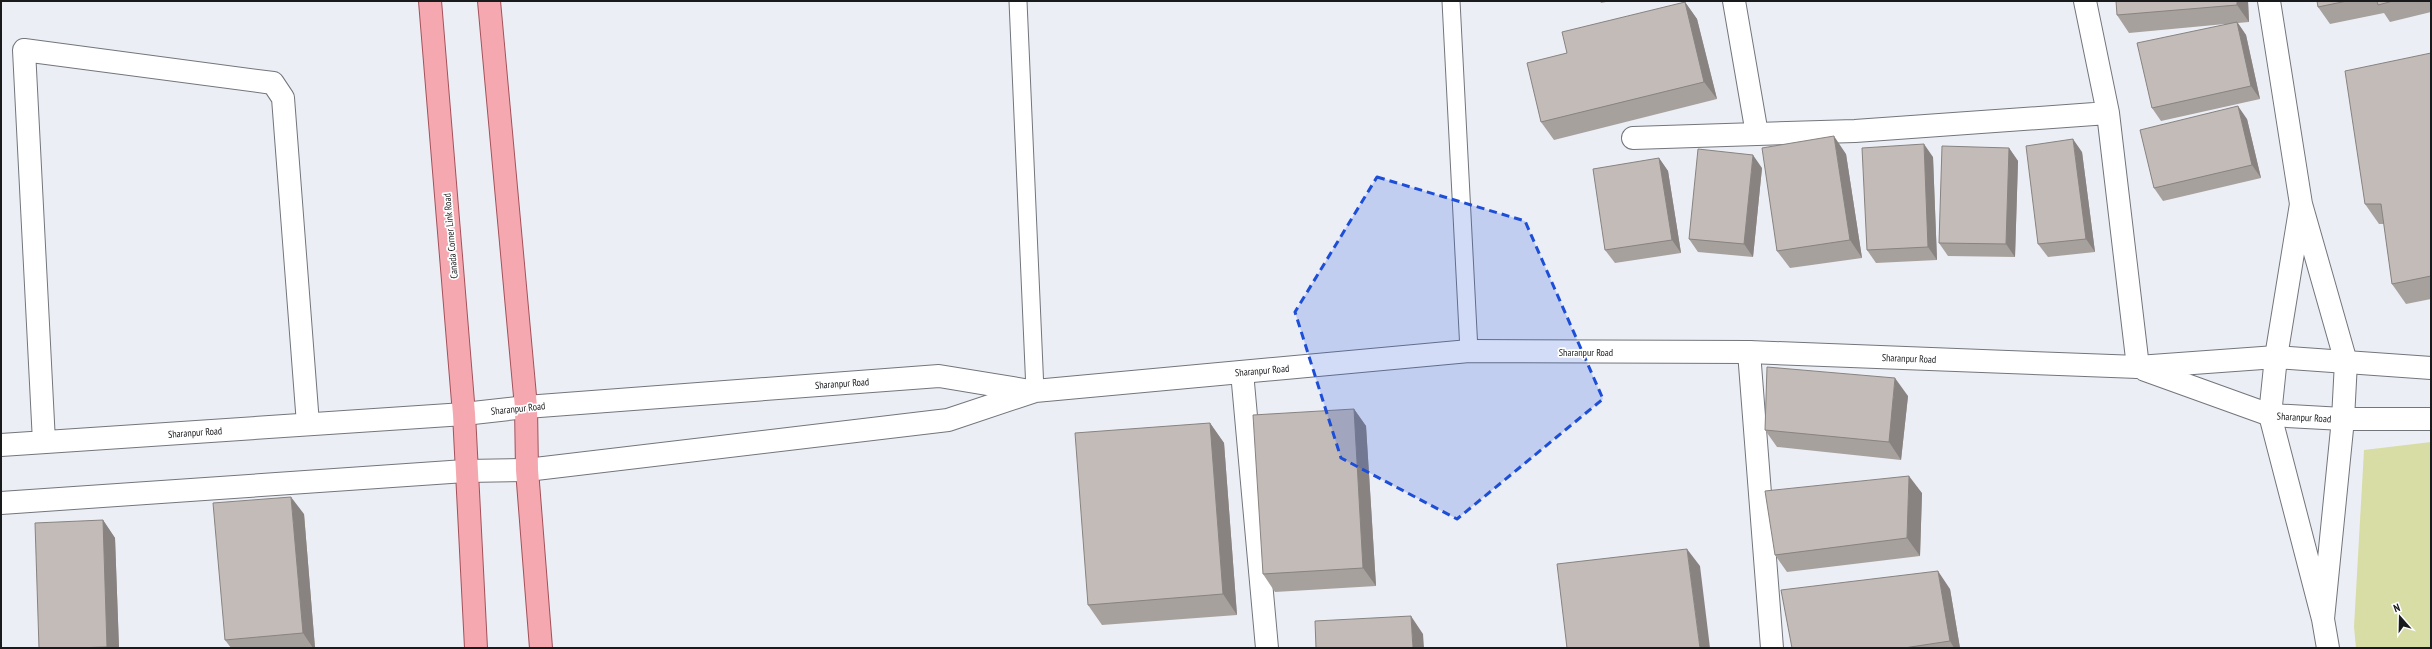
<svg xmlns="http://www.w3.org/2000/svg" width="2432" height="649" font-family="'PT Sans Narrow',sans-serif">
<rect width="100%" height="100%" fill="#eceef5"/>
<path fill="#d7dda4" d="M2431,442V648H2356L2354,627L2364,450Z"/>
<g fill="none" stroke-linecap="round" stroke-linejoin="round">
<g stroke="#72757b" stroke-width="19">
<path id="lane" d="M1018,1L1035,391
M1451,1L1469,351"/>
</g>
<g stroke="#72757b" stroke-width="24">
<path id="street" d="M1734,1L1757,134L1855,131L2108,113L2085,1
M2269,1L2301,204L2346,362L2343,419L2323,619L2270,415L2276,357L2301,204
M2108,113L2138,367
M1633,138L1757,134
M1749,352L1772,648
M1242,372L1267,648
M44,442L24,50L273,83L283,98L308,424
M1,445L464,414L526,407
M1,503L465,471L527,470
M2323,619L2328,648"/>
</g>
<g stroke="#72757b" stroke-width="24">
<path id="secondary" d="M2145,370L2270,415L2343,419H2431
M526,407L939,376L1030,391
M527,470L948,420L1035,391L1469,351L1749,352L2138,367L2276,357L2431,368"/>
</g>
<g stroke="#a3515a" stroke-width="24">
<path id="primary" d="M430,1L464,414L476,648
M489,1L526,407L527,470L541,648"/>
</g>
<use href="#lane" stroke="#fff" stroke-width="17"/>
<use href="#street" stroke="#fff" stroke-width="22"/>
<use href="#secondary" stroke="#fff" stroke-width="22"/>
<use href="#primary" stroke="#f5a8b0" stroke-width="22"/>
</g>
<path fill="#a7a19d" d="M1600,1H1611L1601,3Z
M2248,1L2249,22L2238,23L2246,35L2260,99L2161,121L2152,108L2225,24L2129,33L2117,15Z
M2317,1H2431V12L2390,22L2384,13L2330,24L2318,7Z
M1685,2L1697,19L1717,99L1554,140L1541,122L1567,53Z
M2431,53V299L2406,304L2392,284L2384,224H2379L2365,204Z
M2247,119L2261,178L2163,201L2154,188Z
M2009,148L2018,161L2015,257L1948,256L1939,243Z
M2082,152L2095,252L2048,257L2038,244Z
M1846,154L1862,258L1790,268L1777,251Z
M1933,157L1937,260L1876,263L1867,250Z
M1659,158L1668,171L1681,253L1615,263L1605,250Z
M1762,168L1753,257L1698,252L1689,239Z
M1908,396L1901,460L1777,447L1765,430Z
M1354,409L1366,426L1376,586L1275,592L1263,574Z
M1210,423L1224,443L1237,615L1102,625L1088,605Z
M1922,493L1920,556L1787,572L1775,555Z
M304,514L315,648H231L225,640Z
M103,520L115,538L119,648H39Z
M1950,589L1960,648H1792Z"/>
<path fill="#888380" d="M2237,1H2248L2249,22L2237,5Z
M1685,2L1697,19L1717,99L1704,82Z
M2237,22L2246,35L2260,99L2251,86Z
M2238,106L2247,119L2261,178L2252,165Z
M1834,136L1846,154L1862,258L1850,240Z
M2073,139L2082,152L2095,252L2086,239Z
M1924,144L1933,157L1937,260L1928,247Z
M2009,148L2018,161L2015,257L2006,244Z
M1753,155L1762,168L1753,257L1744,244Z
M1659,158L1668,171L1681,253L1672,240Z
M1895,378L1908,396L1901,460L1889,442Z
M1354,409L1366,426L1376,586L1363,568Z
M1210,423L1224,443L1237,615L1223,594Z
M1909,476L1922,493L1920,556L1907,538Z
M291,497L304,514L315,648H313L303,633Z
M103,520L115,538L119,648H108L107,647Z
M1687,549L1700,566L1710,648H1700Z
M1938,571L1950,589L1960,648H1954L1950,641Z
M1411,616L1423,634L1424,648H1413Z"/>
<path fill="#c2bbb7" stroke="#888380" d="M2116,1H2237V5L2117,15Z
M2317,1H2347L2318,7Z
M2377,1H2393L2378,5Z
M1685,2L1704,82L1541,122L1527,63L1567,53L1562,32Z
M2237,22L2251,86L2152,108L2137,43Z
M2431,53V276L2392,284L2381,204H2365L2345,71Z
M2238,106L2252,165L2154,188L2140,130Z
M1834,136L1850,240L1777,251L1762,148Z
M2073,139L2086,239L2038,244L2026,146Z
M1924,144L1928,247L1867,250L1862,148Z
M1942,146L2009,148L2006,244L1939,243Z
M1698,149L1753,155L1744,244L1689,239Z
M1659,158L1672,240L1605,250L1593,169Z
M1767,367L1895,378L1889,442L1765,430Z
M1354,409L1363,568L1263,574L1253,415Z
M1210,423L1223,594L1088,605L1075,433Z
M1909,476L1907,538L1775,555L1765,491Z
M291,497L303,633L225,640L213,503Z
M103,520L107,647L72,648H39L35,523Z
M1687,549L1700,648H1567L1557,564Z
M1938,571L1950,641L1904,648H1792L1781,590Z
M1411,616L1413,648H1316L1315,621Z"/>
<path fill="#1d4ed8" fill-opacity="0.2" stroke="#1d4ed8" stroke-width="3" stroke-dasharray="8 5" stroke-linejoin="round" d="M1377,177L1525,221L1603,399L1457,519L1341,458L1295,312Z"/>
<g text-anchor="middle" stroke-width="3.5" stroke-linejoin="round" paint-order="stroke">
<g font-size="10" fill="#191a1c" stroke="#fff">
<text transform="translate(450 236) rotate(-95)" y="4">Canada Corner Link Road</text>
<text x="1586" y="356">Sharanpur Road</text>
<text transform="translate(1909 358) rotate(2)" y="4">Sharanpur Road</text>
<text transform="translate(1262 370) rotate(-5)" y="4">Sharanpur Road</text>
<text transform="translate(842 383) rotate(-4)" y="4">Sharanpur Road</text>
<text transform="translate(518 408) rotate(-6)" y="4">Sharanpur Road</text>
<text transform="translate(2304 417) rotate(3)" y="4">Sharanpur Road</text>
<text transform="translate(195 432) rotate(-4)" y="4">Sharanpur Road</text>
</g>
</g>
<rect width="2432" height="649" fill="none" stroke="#191a1c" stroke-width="4"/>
<g transform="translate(2400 617) rotate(340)" stroke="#ffffff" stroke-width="3" paint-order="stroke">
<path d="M0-3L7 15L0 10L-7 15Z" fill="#191a1c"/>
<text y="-6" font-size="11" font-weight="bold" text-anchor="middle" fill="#191a1c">N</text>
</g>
</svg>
